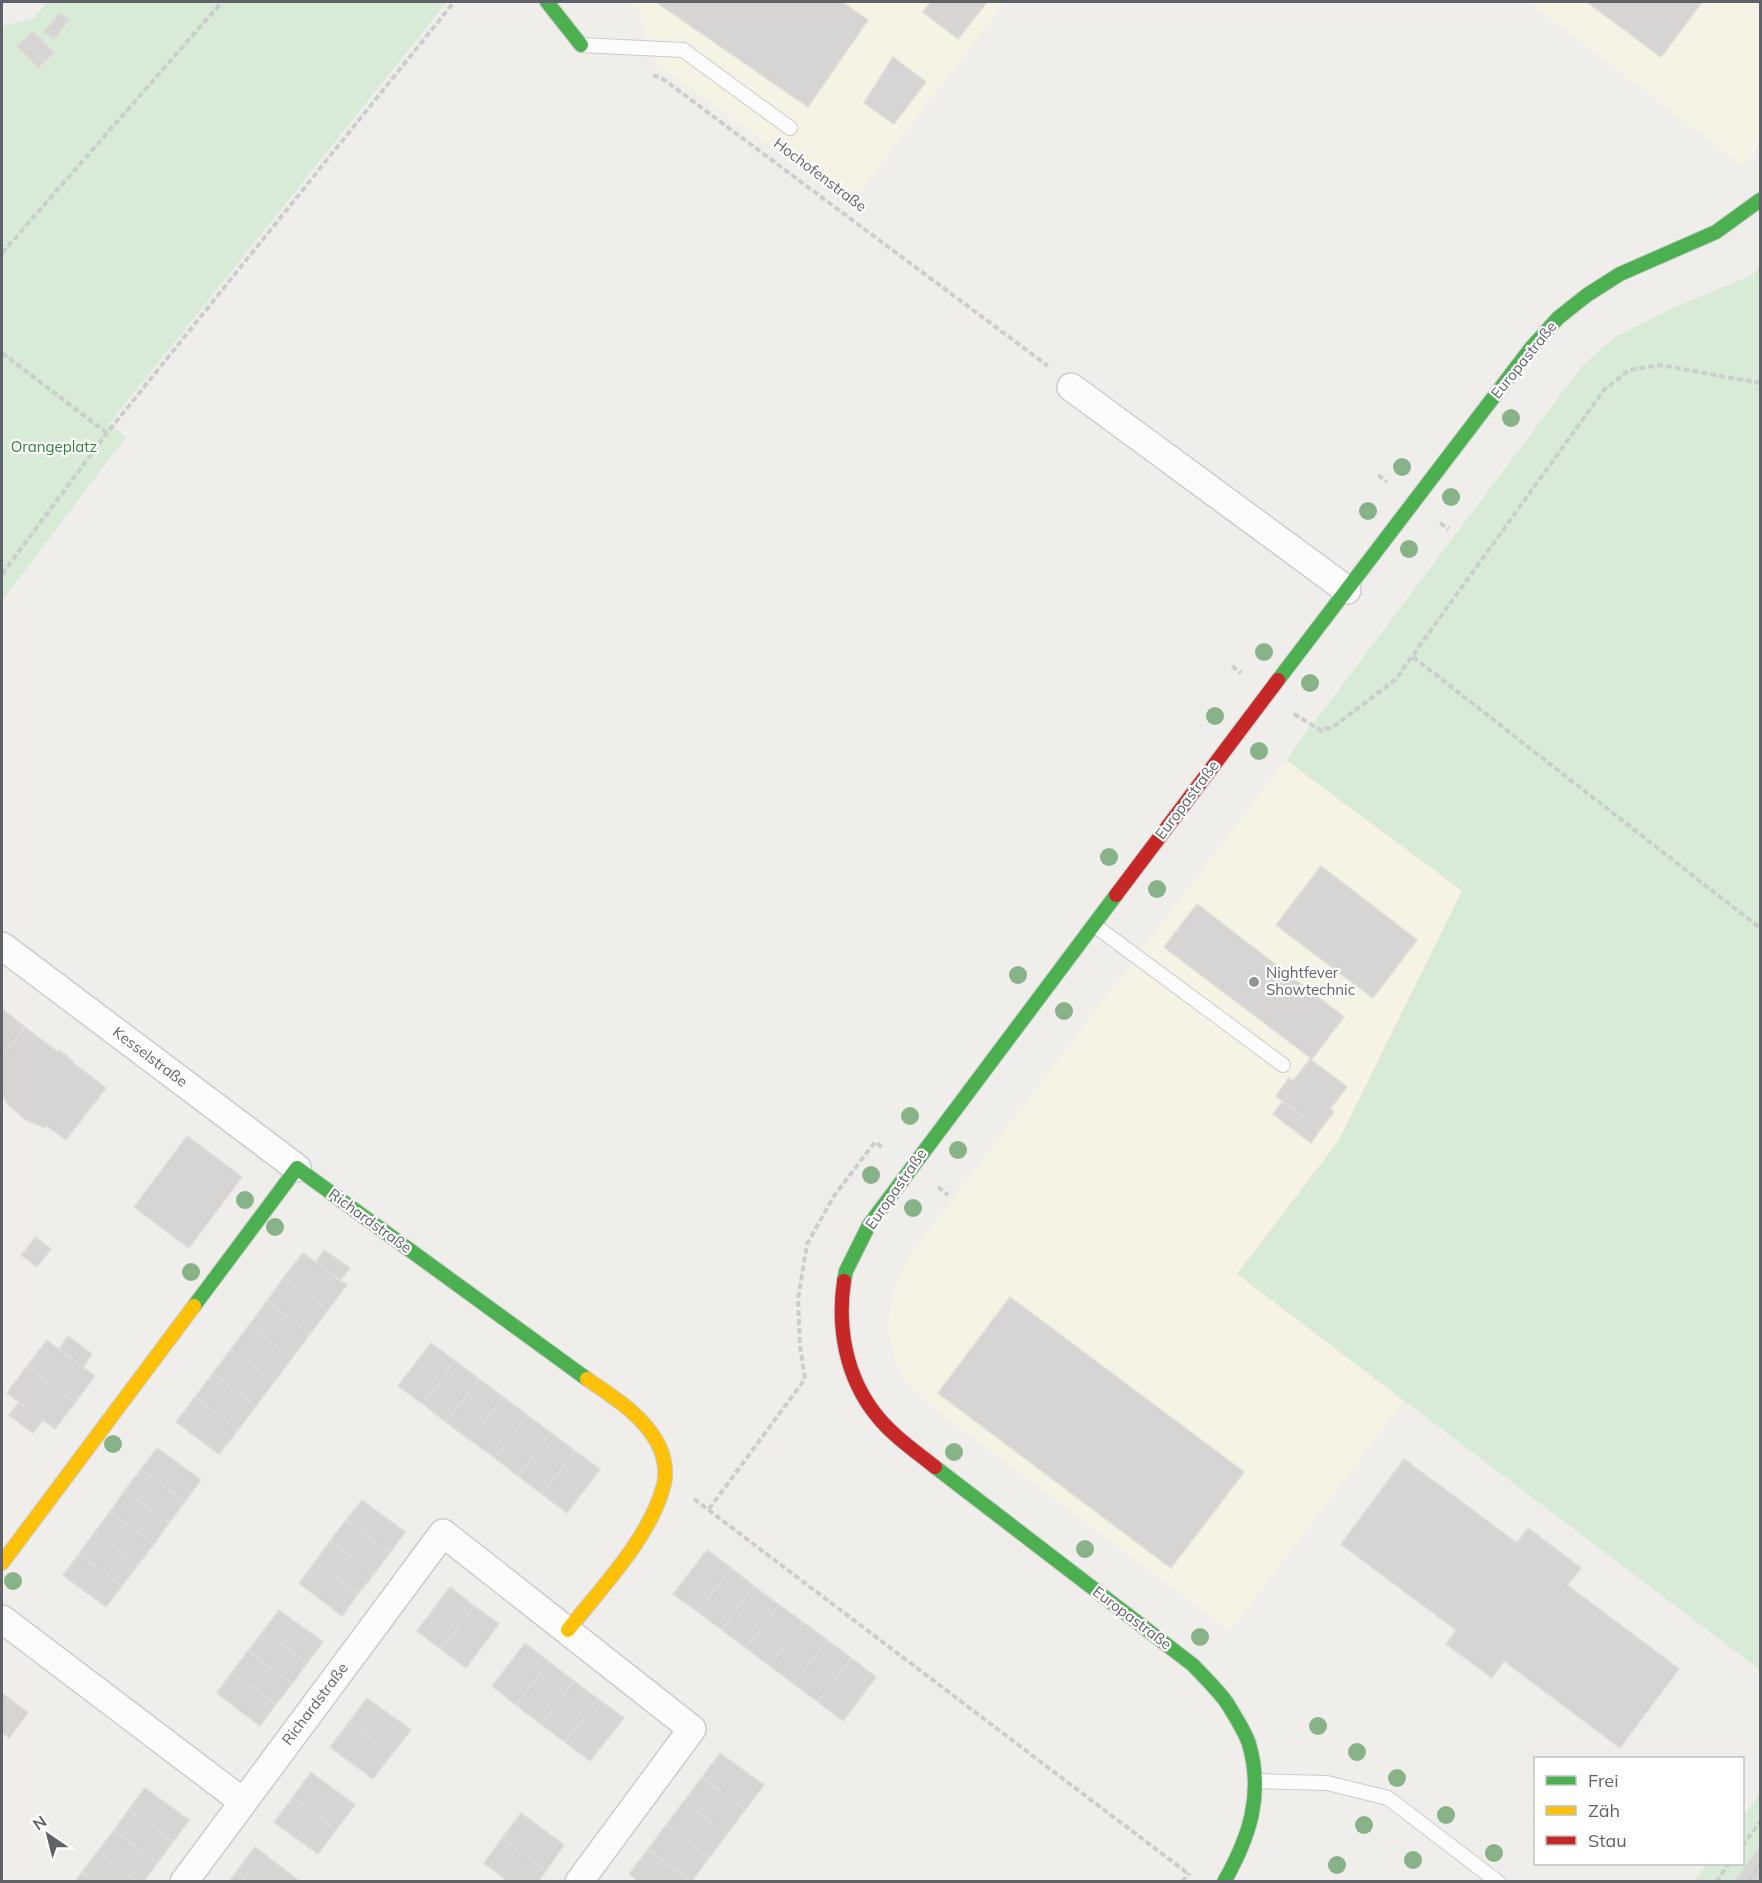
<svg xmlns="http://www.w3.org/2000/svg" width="1762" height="1883" font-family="Mulish,sans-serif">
<rect width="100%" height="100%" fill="#efeeea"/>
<path fill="#f7f3e4" d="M629,2H1005L850,204L652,60L638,8Z
M1529,2H1760V145L1742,165Z
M1286,760L1462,890L1339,1140L1237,1274L1403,1401L1230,1631L930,1405L899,1372L887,1330L895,1286L909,1257Z"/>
<path fill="#d8ebd6" d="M47,2H447L109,424L126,437L2,601V26L34,18Z
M1760,268V1670L1237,1274L1339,1140L1462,891L1286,760L1582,366L1612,339L1675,307L1750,276Z
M1760,1793V1881L1694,1882L1707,1864H1742L1743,1817Z"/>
<path fill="#d6d5d3" stroke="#deddd9" stroke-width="1.5" d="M656,2H842L868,20L808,107Z
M931,2H987L958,39L923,12Z
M1587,2H1702L1661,57Z
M59,13L69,20L54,39L44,32Z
M33,31L54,53L38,68L17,46Z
M893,57L926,82L894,124L864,103Z
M1321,866L1417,940L1373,998L1276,925Z
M1197,904L1344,1017L1312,1059L1164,947Z
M2,1006L3,1007L2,1009L25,1027L2,1057Z
M25,1027L58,1052L59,1050L73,1061L72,1062L106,1088L66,1140L47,1126L45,1128L26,1120L8,1105L2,1095L3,1092L2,1091V1057Z
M1310,1059L1347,1087L1330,1109L1334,1112L1320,1130L1276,1096L1289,1078L1293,1081Z
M1283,1101L1320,1130L1311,1143L1273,1114Z
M187,1136L242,1177L189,1248L134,1207Z
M36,1237L51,1249L37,1267L21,1255Z
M324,1250L350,1268L340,1281L316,1262Z
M303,1253L347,1285L328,1310L284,1277Z
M284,1277L328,1310L310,1334L267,1301Z
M1010,1297L1244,1472L1171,1568L938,1393Z
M267,1301L310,1334L292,1358L249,1325Z
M249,1325L292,1358L274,1382L231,1349Z
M68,1336L92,1354L83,1367L59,1349Z
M47,1340L95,1376L75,1403L27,1366Z
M431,1343L455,1361L423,1404L398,1386Z
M231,1349L274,1382L256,1406L213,1373Z
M455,1361L479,1379L446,1422L423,1404Z
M27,1366L75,1403L55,1429L7,1393Z
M213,1373L256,1406L238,1430L195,1397Z
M479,1379L503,1397L470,1440L446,1422Z
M195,1397L238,1430L219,1454L176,1422Z
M503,1397L527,1415L495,1458L470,1440Z
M19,1402L43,1420L33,1433L9,1415Z
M527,1415L551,1433L518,1476L495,1458Z
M551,1433L575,1451L542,1494L518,1476Z
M157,1448L201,1480L185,1502L141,1469Z
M575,1451L600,1469L567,1513L542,1494Z
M1404,1459L1517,1543L1528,1528L1581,1568L1567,1585L1679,1669L1620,1748L1504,1661L1492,1678L1446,1644L1456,1630L1341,1544Z
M141,1469L185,1502L169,1523L125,1490Z
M125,1490L169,1523L154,1544L110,1512Z
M362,1500L405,1532L390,1553L346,1520Z
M110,1512L154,1544L138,1565L94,1533Z
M346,1520L390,1553L374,1574L330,1541Z
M94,1533L138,1565L122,1586L79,1554Z
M330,1541L374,1574L358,1594L315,1562Z
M707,1550L731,1568L698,1612L673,1594Z
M79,1554L122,1586L106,1607L63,1575Z
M315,1562L358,1594L342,1616L299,1583Z
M731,1568L754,1586L722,1630L698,1612Z
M754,1586L779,1605L746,1648L722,1630Z
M450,1587L474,1606L441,1649L417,1631Z
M779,1605L803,1622L770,1666L746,1648Z
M474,1606L499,1624L466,1668L441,1649Z
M279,1610L323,1642L307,1663L264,1630Z
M803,1622L827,1640L794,1684L770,1666Z
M264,1630L307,1663L292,1684L248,1651Z
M827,1640L851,1658L818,1702L794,1684Z
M525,1643L549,1662L516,1705L492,1686Z
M248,1651L292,1684L276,1704L232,1672Z
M851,1658L876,1677L843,1721L818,1702Z
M549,1662L574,1681L541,1724L516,1705Z
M232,1672L276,1704L260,1726L217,1693Z
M574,1681L598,1699L565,1742L541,1724Z
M2,1693L28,1713L9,1738L2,1732Z
M367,1698L411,1730L392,1754L349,1722Z
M598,1699L624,1718L590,1761L565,1742Z
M349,1722L392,1754L373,1779L330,1747Z
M720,1753L764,1785L745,1810L702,1777Z
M311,1772L355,1805L336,1830L293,1797Z
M702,1777L745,1810L727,1834L684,1801Z
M145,1788L189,1820L173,1842L129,1809Z
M293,1797L336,1830L318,1854L274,1822Z
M684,1801L727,1834L709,1858L666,1825Z
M129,1809L173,1842L157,1863L114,1830Z
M521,1813L564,1845L546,1871L502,1838Z
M666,1825L709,1858L691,1882L648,1849Z
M114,1830L157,1863L143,1882H138L98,1851Z
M502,1838L546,1871L538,1882H509L484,1863Z
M1760,1846V1882H1734Z
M255,1847L298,1880L297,1882H249L236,1872Z
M648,1849L690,1882H640L629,1874Z
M98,1851L138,1882H95L82,1872Z
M82,1872L95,1882H75Z
M236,1872L249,1882H229Z"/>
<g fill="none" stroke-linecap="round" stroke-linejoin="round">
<g stroke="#cbcccc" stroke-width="16">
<path id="lane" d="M581,45L683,50L790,128
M1094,925L1283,1065
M1255,1781L1327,1783L1388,1798L1498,1882"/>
</g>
<g stroke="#cbcccc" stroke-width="30">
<path id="street" d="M1071,387L1347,590
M2,946L297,1168
M2,1619L242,1801
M184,1882L443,1533L692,1729L579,1882"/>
</g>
<g stroke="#cacacb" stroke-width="16">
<path id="fast" d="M547,2L581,45
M1278,680L1531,348L1558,318L1587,295L1620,274L1716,232L1760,200
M844,1281L846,1271L869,1225L1116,895
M194,1306L297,1168L587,1379
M935,1467L1193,1665C1204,1677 1218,1690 1227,1703C1234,1715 1245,1731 1249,1744C1264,1795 1249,1838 1224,1882"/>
</g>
<g stroke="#cacacb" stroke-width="16">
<path id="slow" d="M2,1563L194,1306
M568,1630C601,1588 651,1537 664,1484C667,1471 664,1455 658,1444C643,1415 613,1397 587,1379"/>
</g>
<g stroke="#cacacb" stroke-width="16">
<path id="jam" d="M1116,895L1278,680
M844,1281C837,1328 846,1378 877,1416C893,1436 915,1451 935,1467"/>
</g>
<path stroke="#cacfcc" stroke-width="4" stroke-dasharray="6 3" stroke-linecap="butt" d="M653,75L663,79L1048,366
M2,253L222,2
M2,353L107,433
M1378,475L1387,482
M1440,523L1449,529
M2,574L107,433L454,2
M1413,657L1760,928
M1232,666L1241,673
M1294,714L1322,731L1337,724L1395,680L1604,390L1629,370L1660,365L1760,383
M938,1187L948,1195
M694,1499L1190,1875
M709,1509L805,1379L800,1346L798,1300L807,1244L834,1196L875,1142L883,1148
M1742,1846L1760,1822
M1182,1882L1188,1873
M1716,1882L1729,1864
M1748,1882L1760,1865"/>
<use href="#lane" stroke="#fdfcfc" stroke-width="14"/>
<use href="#street" stroke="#fdfcfc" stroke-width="27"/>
<use href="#fast" stroke="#4caf50" stroke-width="14"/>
<use href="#slow" stroke="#ffc107" stroke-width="14"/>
<use href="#jam" stroke="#c62828" stroke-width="14"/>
</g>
<g fill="#88b388">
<circle cx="1511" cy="418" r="9"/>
<circle cx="1402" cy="467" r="9"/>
<circle cx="1451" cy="497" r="9"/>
<circle cx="1368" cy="511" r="9"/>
<circle cx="1409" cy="549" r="9"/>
<circle cx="1264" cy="652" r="9"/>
<circle cx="1310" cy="683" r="9"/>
<circle cx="1215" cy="716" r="9"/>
<circle cx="1259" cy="751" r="9"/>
<circle cx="1109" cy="857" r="9"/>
<circle cx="1157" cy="889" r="9"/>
<circle cx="1018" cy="975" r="9"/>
<circle cx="1064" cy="1011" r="9"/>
<circle cx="910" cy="1116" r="9"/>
<circle cx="958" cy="1150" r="9"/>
<circle cx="871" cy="1175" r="9"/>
<circle cx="245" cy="1200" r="9"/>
<circle cx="913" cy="1208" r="9"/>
<circle cx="275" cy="1227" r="9"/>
<circle cx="191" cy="1272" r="9"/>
<circle cx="113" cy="1444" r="9"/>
<circle cx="954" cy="1452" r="9"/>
<circle cx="1085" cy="1549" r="9"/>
<circle cx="13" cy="1581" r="9"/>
<circle cx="1200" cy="1637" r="9"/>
<circle cx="1318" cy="1726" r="9"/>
<circle cx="1357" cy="1752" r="9"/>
<circle cx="1397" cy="1778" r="9"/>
<circle cx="1446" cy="1815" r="9"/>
<circle cx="1364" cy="1825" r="9"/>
<circle cx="1494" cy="1853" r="9"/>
<circle cx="1413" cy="1860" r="9"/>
<circle cx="1337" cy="1865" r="9"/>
</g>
<circle fill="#919496" stroke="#fff" stroke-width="2" cx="1254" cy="982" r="6"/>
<g text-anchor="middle" stroke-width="4.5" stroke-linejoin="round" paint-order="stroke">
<g font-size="15" fill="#5f6368" stroke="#fff">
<text transform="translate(820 175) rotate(37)" y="5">Hochofenstraße</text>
<text transform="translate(1524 360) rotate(-51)" y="5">Europastraße</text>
<text transform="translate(1187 800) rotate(-53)" y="5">Europastraße</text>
<text transform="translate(150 1057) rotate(37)" y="5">Kesselstraße</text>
<text transform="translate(896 1189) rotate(-55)" y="5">Europastraße</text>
<text transform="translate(370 1221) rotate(36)" y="5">Richardstraße</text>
<text transform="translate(1132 1618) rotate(37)" y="5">Europastraße</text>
<text transform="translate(315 1704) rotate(-53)" y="5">Richardstraße</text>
</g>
<g font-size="15" fill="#348238" stroke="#fff">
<text x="54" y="452">Orangeplatz</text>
</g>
<g font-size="15" fill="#5f6368" stroke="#fff" text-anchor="start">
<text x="1266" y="978">Nightfever<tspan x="1266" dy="17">Showtechnic</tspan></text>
</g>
</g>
<rect width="1762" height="1883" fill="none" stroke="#5f6368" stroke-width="6"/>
<rect x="1534" y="1757" width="210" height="108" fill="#ffffff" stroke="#bfc1c3" stroke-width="1.5"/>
<rect x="1546" y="1776" width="30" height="9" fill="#4caf50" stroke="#bfc1c3" stroke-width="1.5"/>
<text x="1588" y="1787" font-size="18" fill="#5f6368">Frei</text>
<rect x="1546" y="1806" width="30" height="9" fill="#ffc107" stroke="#bfc1c3" stroke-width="1.5"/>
<text x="1588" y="1817" font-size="18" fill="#5f6368">Zäh</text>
<rect x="1546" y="1836" width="30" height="9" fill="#c62828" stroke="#bfc1c3" stroke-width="1.5"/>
<text x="1588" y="1847" font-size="18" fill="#5f6368">Stau</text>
<g transform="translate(48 1835) rotate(325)" stroke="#ffffff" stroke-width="4.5" paint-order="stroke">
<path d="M0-4.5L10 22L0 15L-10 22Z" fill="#5f6368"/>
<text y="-9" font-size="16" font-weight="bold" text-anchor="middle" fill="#5f6368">N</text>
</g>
</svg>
